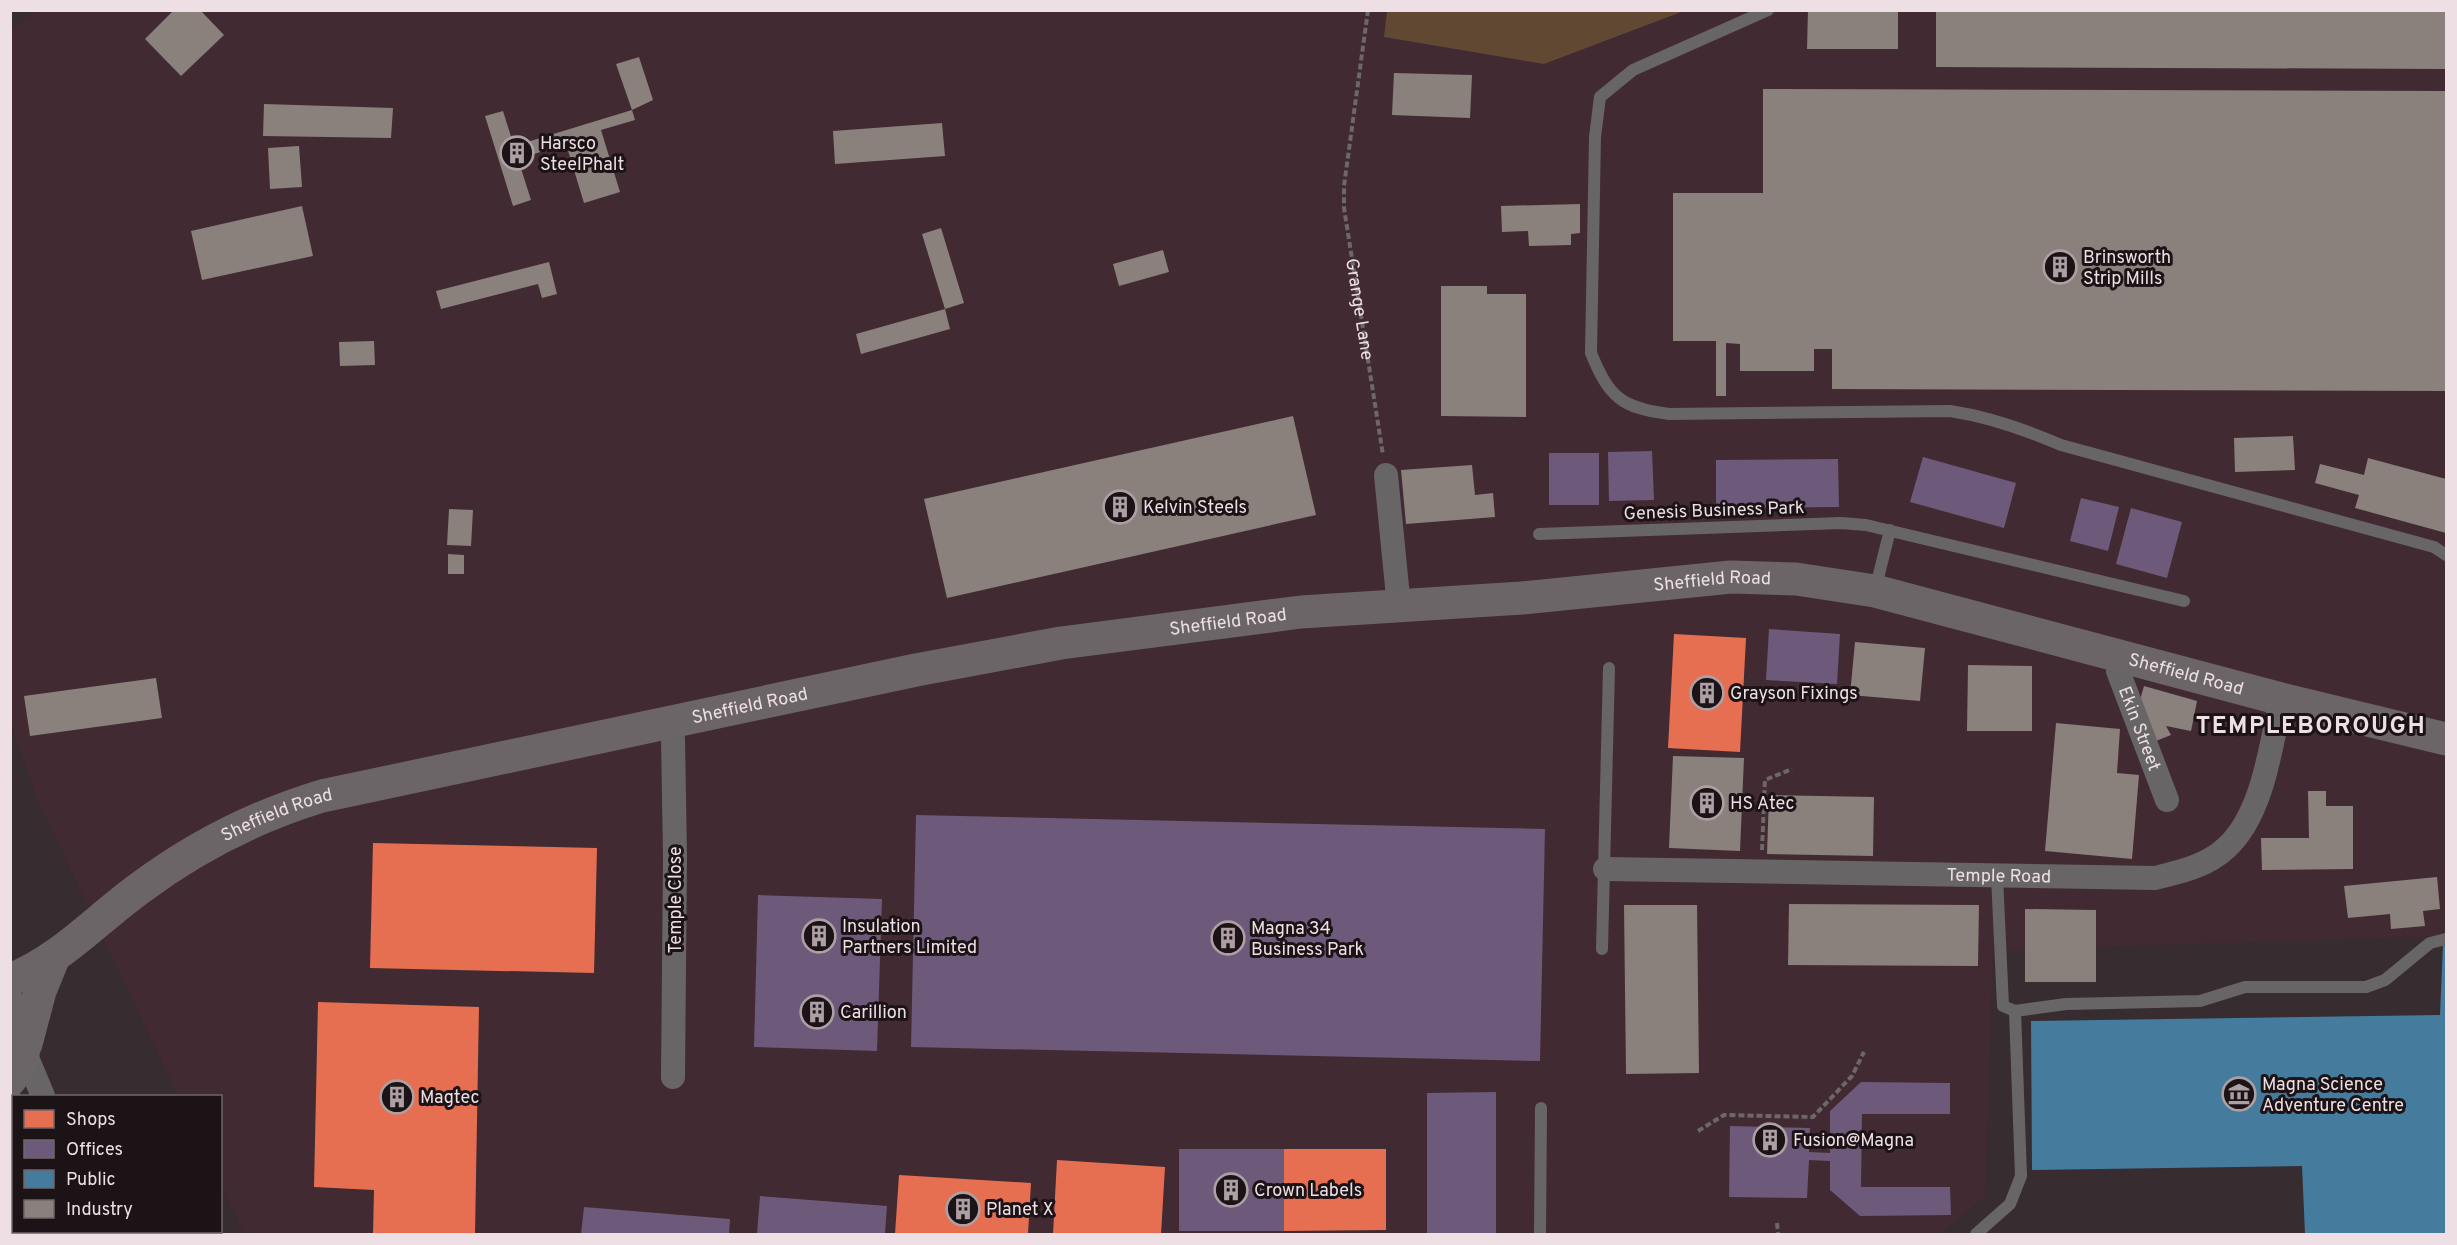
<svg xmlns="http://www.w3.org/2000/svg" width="2457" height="1245" font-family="Overpass,sans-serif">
<rect width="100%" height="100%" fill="#372c2f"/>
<path fill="#422a32" d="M39,10H1387L1385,37L1544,64L1684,11H2446V936L1993,950L1985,1197L1939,1234H244L221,1186L220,1096H178L38,801L11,725L10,29Z
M10,1174L13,1177L14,1232H59L62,1234H11Z"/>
<path fill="#614833" d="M1387,11V10L1684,11L1544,64L1384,37Z"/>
<path fill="#e76f51" d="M1674,634L1746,638L1740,752L1668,748Z
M373,843L597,848L594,973L370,968Z
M318,1002L479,1007L475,1234H373L374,1190L314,1187Z
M1284,1149H1386V1230L1284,1231Z
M1057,1160L1165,1167L1161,1234H1053Z
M899,1175L1031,1183L1028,1234H895Z"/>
<path fill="#6d597a" d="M1652,451L1654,500L1609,501L1608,452Z
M1549,453H1599V505H1549Z
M1923,457L2016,483L2004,528L1910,502Z
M1838,459L1839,507L1716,508V460Z
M2081,498L2119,507L2108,551L2070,541Z
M2131,508L2182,522L2167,578L2116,564Z
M1769,629L1840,634L1837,684L1766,680Z
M916,815L1545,829L1540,1061L911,1047Z
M758,895L882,899L877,1051L754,1047Z
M1861,1082L1950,1083V1114H1862L1861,1187H1950L1951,1215L1860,1216L1830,1190V1161L1809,1160L1807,1198L1729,1197L1730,1126L1810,1128L1809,1152L1830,1153V1111Z
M1496,1092V1234H1427V1093Z
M1179,1149H1284V1231H1179Z
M760,1196L887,1206L885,1234H757Z
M584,1207L730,1219L729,1234H581Z"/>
<path fill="#457b9d" d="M2443,944H2446V1234H2305L2302,1166L2032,1170L2031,1021L2440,1015Z"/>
<path fill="#8a817c" d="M174,10H200L224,35L181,76L145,39Z
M1808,10H1898V49H1807Z
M1936,10H2446V69L1936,67Z
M639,57L653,100L632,110L616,64Z
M1394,73L1472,75L1470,118L1392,115Z
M1763,89L2446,91V391L1832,389V349H1814V371H1740V344L1726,343V396H1716V341H1673V193H1763Z
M264,104L393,108L391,138L263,136Z
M632,110L635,120L601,130L620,192L584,203L566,144L518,159L531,200L513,206L485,116L503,111L514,146Z
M942,123L945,156L835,164L833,131Z
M299,146L302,187L270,189L268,148Z
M1580,204V233L1571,234V245L1529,246L1528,231L1502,232L1501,206Z
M302,206L313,256L202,280L191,231Z
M941,228L964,303L945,309L950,329L861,354L856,334L945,309L922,234Z
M1163,250L1169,272L1119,286L1113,264Z
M549,262L557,294L542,298L538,284L441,309L436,291Z
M1441,286H1487V294H1526V417L1441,416Z
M374,341L375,365L340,366L339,342Z
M1293,416L1316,515L947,598L924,499Z
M2293,436L2295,470L2235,472L2234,438Z
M2368,458L2446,479V533L2355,508L2359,495L2315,483L2320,464L2364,475Z
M1472,465L1475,495L1493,493L1495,517L1406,524L1401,470Z
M449,509L473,510L471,546L447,545Z
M448,554L464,555V574H448Z
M1855,642L1925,648L1920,701L1850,695Z
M1968,665L2032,666V731H1967Z
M156,678L162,718L30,736L24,696Z
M2144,686L2197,701L2191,731L2166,726L2171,735L2156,741L2140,700Z
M2056,723L2120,729L2117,773L2139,775L2132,859L2045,851Z
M1673,756L1744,758L1740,851L1669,848Z
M2308,791H2326V806H2353V869L2262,870L2261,838H2309Z
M1769,795L1874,797L1873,856L1767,854Z
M2437,877L2440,909L2423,911L2425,926L2391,929L2390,914L2348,918L2344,886Z
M1789,904L1979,905L1978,966L1788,965Z
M1624,905H1697L1699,1073L1626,1074Z
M2025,909L2096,910V982H2025Z"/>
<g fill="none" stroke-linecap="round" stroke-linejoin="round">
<g stroke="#6c6769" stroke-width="4" stroke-dasharray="6 3" stroke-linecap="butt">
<path id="s1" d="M1368,10L1344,186V208L1383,455"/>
<path d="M1762,850L1765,780L1792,769"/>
<path d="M1698,1131L1724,1115L1813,1117L1852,1076L1864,1052"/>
<path d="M1777,1223L1778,1234"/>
</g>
<path stroke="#686567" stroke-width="12" d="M1768,10L1633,70L1600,97L1595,137L1591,353C1609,397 1621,408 1669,414L1950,411C1990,417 2024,429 2061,445L2434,547L2446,555
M1539,534L1841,523L1866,525L2184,601
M1875,590L1890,530
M1997,876L2003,1006L2015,1011L2066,1004L2200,1001L2245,987H2366L2385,980L2430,943L2446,939
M1602,949L1609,668
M1540,1234L1541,1108
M1976,1234L2010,1204L2021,1176L2015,1011"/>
<g stroke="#686567" stroke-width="24">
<path d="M1386,475L1399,607"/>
<path id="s2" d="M2122,657L2118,671L2167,800"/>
<path d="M669,722L673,739L675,856L673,1077"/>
<path id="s3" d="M1605,869L2155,878C2180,872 2207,866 2226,848C2263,815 2271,745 2281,699"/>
<path d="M25,1053L43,1096"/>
<path d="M10,1103L14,1104"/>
<path d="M144,1232L147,1234"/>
</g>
<g stroke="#6b6568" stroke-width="33">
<path id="s4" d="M10,980C61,960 97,919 140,888C195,847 256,816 322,796L916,670L1061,643L1301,612L1522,598L1731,577L1796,579L1875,591L2281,699L2446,739"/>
<path d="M10,1005C29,1030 29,1055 10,1080"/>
<path d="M26,1044L40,991L53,959"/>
</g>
</g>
<defs>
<g id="building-ring" transform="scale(1.725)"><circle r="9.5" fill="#1c1316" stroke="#ada0a4" stroke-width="1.5"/><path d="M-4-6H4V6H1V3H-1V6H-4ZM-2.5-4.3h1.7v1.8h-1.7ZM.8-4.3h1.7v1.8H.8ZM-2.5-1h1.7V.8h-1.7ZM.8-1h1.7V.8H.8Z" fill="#ada0a4"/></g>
<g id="museum-ring" transform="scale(1.725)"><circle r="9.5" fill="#1c1316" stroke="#ada0a4" stroke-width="1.5"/><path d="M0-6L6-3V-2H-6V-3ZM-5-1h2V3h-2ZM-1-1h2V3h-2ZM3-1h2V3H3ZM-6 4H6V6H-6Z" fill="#ada0a4"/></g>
</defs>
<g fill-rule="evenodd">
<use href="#building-ring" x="517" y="153"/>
<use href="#building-ring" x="2060" y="267"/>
<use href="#building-ring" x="1120" y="507"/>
<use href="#building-ring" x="1707" y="693"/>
<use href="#building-ring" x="1707" y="803"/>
<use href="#building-ring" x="819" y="936"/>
<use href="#building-ring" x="1228" y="938"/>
<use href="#building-ring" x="817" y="1012"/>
<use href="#museum-ring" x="2239" y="1094"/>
<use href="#building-ring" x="397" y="1097"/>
<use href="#building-ring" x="1770" y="1140"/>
<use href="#building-ring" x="1231" y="1190"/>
<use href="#building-ring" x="963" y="1209"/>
</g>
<g text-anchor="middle" stroke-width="6" stroke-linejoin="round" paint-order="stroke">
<g font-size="18" fill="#eddfe3" stroke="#1c1316" text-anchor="start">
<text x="540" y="149">Harsco<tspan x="540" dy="21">SteelPhalt</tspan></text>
<text x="2083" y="263">Brinsworth<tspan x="2083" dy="21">Strip Mills</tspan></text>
<text x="1143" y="513">Kelvin Steels</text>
<text x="1730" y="699">Grayson Fixings</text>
<text x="1730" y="809">HS Atec</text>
<text x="842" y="932">Insulation<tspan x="842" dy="21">Partners Limited</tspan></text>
<text x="1251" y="934">Magna 34<tspan x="1251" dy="21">Business Park</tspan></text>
<text x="840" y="1018">Carillion</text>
<text x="2262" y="1090">Magna Science<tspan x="2262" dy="21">Adventure Centre</tspan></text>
<text x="420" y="1103">Magtec</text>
<text x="1793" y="1146">Fusion@Magna</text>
<text x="1254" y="1196">Crown Labels</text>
<text x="986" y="1215">Planet X</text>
</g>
<g font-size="18" fill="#eddfe3" stroke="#1c1316">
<text dy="6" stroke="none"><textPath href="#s1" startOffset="302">Grange Lane</textPath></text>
<text transform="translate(1714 510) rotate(-2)" y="6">Genesis Business Park</text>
<text dy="6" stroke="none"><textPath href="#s4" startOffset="1774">Sheffield Road</textPath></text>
<text dy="6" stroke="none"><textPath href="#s4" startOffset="1288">Sheffield Road</textPath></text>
<text dy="6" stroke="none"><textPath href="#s4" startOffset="2260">Sheffield Road</textPath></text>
<text dy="6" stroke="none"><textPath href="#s4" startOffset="802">Sheffield Road</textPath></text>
<text dy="6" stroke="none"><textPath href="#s2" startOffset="76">Ekin Street</textPath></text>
<text dy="6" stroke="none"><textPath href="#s4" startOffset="316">Sheffield Road</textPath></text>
<text dy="6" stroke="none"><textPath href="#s3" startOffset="394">Temple Road</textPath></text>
<text transform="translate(675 900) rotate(-90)" y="6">Temple Close</text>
</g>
<g font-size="24" font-weight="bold" letter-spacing="1.5" fill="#eddfe3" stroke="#1c1316">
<text x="2311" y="733">TEMPLEBOROUGH</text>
</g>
</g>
<rect width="2457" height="1245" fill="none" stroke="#eddfe3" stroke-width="24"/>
<rect x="12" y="1095" width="210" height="138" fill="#1c1316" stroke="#706568" stroke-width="1.5"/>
<rect x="24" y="1110" width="30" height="18" fill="#e76f51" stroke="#706568" stroke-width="1.5"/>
<text x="66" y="1125" font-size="18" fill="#eddfe3">Shops</text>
<rect x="24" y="1140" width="30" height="18" fill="#6d597a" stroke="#706568" stroke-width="1.5"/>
<text x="66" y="1155" font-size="18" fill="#eddfe3">Offices</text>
<rect x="24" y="1170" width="30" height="18" fill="#457b9d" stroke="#706568" stroke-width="1.5"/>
<text x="66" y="1185" font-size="18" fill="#eddfe3">Public</text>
<rect x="24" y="1200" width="30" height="18" fill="#8a817c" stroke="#706568" stroke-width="1.5"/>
<text x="66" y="1215" font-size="18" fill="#eddfe3">Industry</text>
</svg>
